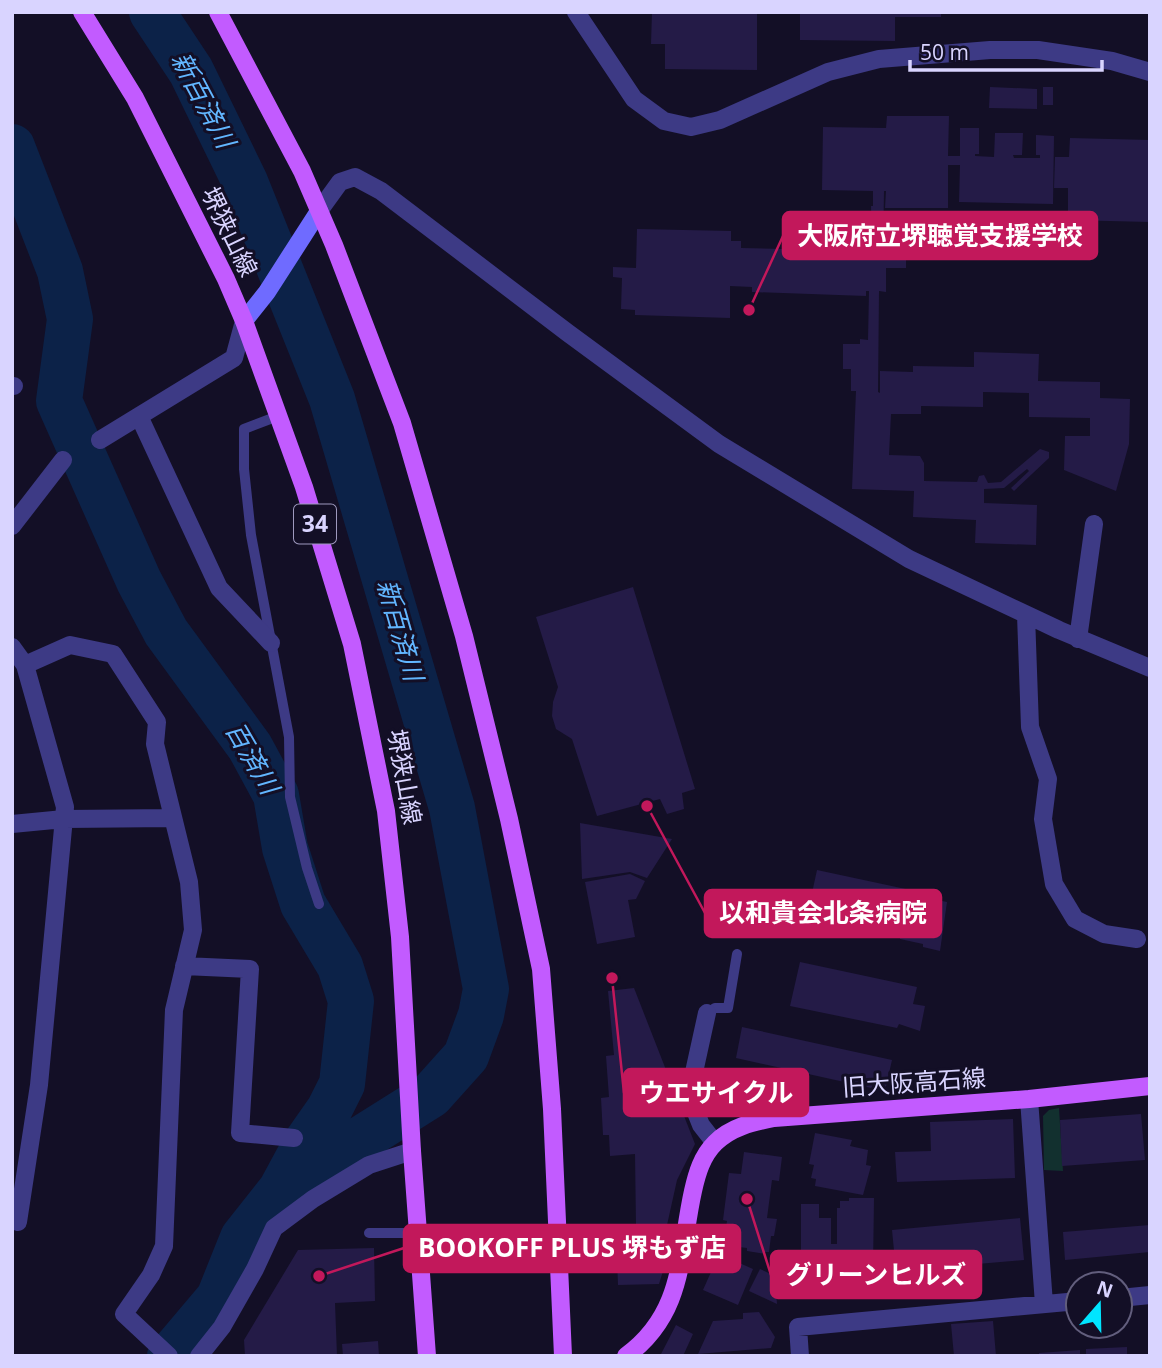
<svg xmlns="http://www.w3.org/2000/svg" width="1162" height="1368" font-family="'Open Sans','Noto Sans JP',sans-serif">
<rect width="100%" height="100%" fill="#130f26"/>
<path fill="#12302f" d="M1059,1108L1063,1171L1044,1170L1043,1116L1049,1110Z"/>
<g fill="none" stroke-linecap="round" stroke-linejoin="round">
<path stroke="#0c2248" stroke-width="46" d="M152,12L191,71L245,182L332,399L452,808L486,989L481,1015L466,1056L431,1095L286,1186
M12,147L60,271L70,319L59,401L139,581L166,632L250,747L276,795L285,848L303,904L340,966L351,1001L342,1084L329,1110L308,1140L281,1190L243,1238L219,1298L170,1356"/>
</g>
<path fill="#241b47" d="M652,12H757V70L665,69V44H651Z
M800,12H941V17H895V41L800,40Z
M990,87L1037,89V109L989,108Z
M1043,87H1053V105H1043Z
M887,116H949L948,156H960V128H979V154H975V156L994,157L995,133H1023L1022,155H1013L1014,158H1040V155H1036V135L1054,136L1053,204L959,202L960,165H948V208H885L886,191H884L883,251H906V268H886V292L879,291L878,392L880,393V371L913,372V366L974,367V352L1039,354L1038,381L1100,382V398L1130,399L1129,444L1116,491L1064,470L1065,436H1090V418L1029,417V393L983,392V407L921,406V414H891L889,455L920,456L924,463V481L977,482L979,476L984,475L988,483L1001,482L1040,449L1049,452V458L1014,491L1011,488L1029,471L1027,469L1004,488L984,489V503L1037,505L1036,545L975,543L976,520L913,517L914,491L852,489L856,391H851V369H843V344H860V339L868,340L869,291H866V296L752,292V287L730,286V318L635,315V310L621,309L622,278L613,277V267L636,268L637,229L731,231V241H741V248L872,251L871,206H873V191L822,190L823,127L886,128Z
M1070,138L1150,140V222L1068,220V188H1054L1055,157H1069Z
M633,587L695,789L682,793L684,809L667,814L660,799L597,816L572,739L556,729L552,716L553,702L558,687L536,617Z
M580,823L672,839L647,878L630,872L582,879Z
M817,870L915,891L914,895L947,902L940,951L923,947V944L900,939V936L807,916Z
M630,874L645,881L636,899L628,900L635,937L597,944L585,882Z
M800,962L917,987L913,1004L925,1006L920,1031L899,1024L897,1028L790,1006Z
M634,988L695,1144L677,1180L667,1225L636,1226L635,1154L610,1156L609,1135H603L601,1098L609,1097L606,1056L614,1055L608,991Z
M742,1027L892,1060L885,1091L736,1058Z
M1141,1114L1145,1160L1062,1166L1060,1120Z
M1013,1119L1015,1178L897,1182L895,1152L931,1151L930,1122Z
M815,1133L852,1140L850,1146L868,1150L866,1165L871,1166L863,1195L815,1186L816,1179L811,1178L814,1165L809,1164Z
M744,1152L782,1157L779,1181L772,1180L767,1218L777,1219L774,1236H771L769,1252H765V1254L747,1251V1248L731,1246V1241L724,1240L727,1221L723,1220L729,1173L741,1174Z
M849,1198H874L873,1268H801V1204H819V1218H831V1244H837V1208H840V1201H849Z
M1020,1218L1024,1260L896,1271L892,1230Z
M1150,1225V1252L1065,1260L1063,1232Z
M678,1228L675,1251L669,1252L659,1284L618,1285L616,1231Z
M374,1248L375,1301L335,1303L337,1356H245L244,1340L298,1250Z
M719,1254L753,1269L738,1305L703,1290Z
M760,1269L775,1276L777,1304L749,1291Z
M759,1312L775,1337L771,1348L698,1354L713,1321L743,1319V1313Z
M993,1321L996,1356H954L951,1324Z
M676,1325L693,1334L683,1356H660Z
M378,1341L379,1356H343L342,1344Z
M1127,1347V1356H1086V1349Z
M1080,1350V1356H1039V1353Z"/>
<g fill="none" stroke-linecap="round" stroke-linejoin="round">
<path stroke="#3d3a85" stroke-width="10" d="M278,416L244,429V469L251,535L289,737L290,797L307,868L319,904
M707,1013L715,1008H728L737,954
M369,1233H418"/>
<path stroke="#3d3a85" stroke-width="18" d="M576,12L634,99L664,121L691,127L720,120L828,72L879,59L990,50H1038L1112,61L1150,72
M319,211L340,182L355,177L381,191L568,333L719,444L909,559L1059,630L1150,668
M12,386H14
M139,416L219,588L271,643
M100,440L234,358L244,321
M12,526L63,460
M1026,615L1030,727L1048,779L1043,819L1054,884L1075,919L1104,934L1137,939
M1078,639L1094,524
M12,647L25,665L65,807L39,1085L18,1222L12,1220
M25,665L70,645L113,654L157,722L155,744L189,882L193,930L174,1010L164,1246L151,1275L124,1314L169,1356
M12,824L64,819L173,818
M184,966L250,969L240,1133L294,1138
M707,1013L689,1095L701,1125L715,1143
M1029,1099L1044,1304
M1120,1298L1150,1295
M199,1356L222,1327L255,1269L274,1228L313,1199L369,1165L412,1151
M800,1356L798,1327L1078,1301"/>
<path stroke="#6f6bff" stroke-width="18" d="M244,321L267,292L319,211"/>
<path stroke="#c25bff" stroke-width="18" d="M82,12L135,98L226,279L244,321L304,487L352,644L386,811L400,937L412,1151L427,1356
M218,12L302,171L334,245L402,423L464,636L509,819L541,969L552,1109L563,1356
M626,1356C685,1313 679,1254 693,1191C697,1173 702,1156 715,1143C731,1127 753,1122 774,1118L1029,1099L1150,1086"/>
</g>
<g text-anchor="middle" stroke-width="6" stroke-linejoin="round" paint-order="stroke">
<rect fill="#130f26" stroke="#9e99be" stroke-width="2" x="294" y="504.5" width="42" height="39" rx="5"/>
<g font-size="23" font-weight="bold" fill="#d9d4ff">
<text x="315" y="532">34</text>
</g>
<g font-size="24" fill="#d9d4ff" stroke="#130f26">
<text transform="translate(229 232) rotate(64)" y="8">堺狭山線</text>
<text transform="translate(404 777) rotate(80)" y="8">堺狭山線</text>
<text transform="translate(914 1083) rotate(-4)" y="8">旧大阪高石線</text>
</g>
<g font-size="26" font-style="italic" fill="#62b6ff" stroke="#130f26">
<text transform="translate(203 100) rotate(62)" y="9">新百済川</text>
<text transform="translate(400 630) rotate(74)" y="9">新百済川</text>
<text transform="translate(252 758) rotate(60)" y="9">百済川</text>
</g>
</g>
<path fill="none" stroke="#c2185b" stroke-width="2.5" d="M749 310L783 236M647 806L705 913M612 978L624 1093M319 1276L404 1248M747 1199L771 1275"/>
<g fill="#c2185b" stroke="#130f26" stroke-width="2.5">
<circle cx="749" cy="310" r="7"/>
<circle cx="647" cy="806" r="7"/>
<circle cx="612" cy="978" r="7"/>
<circle cx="319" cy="1276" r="7"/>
<circle cx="747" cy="1199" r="7"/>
</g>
<g fill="#c2185b" stroke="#c2185b" stroke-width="2.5">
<rect x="783" y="212" width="314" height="47" rx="7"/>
<rect x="705" y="890" width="236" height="47" rx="7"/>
<rect x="624" y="1069" width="184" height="47" rx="7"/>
<rect x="404" y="1225" width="336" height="47" rx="7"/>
<rect x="771" y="1251" width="210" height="47" rx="7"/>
</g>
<g font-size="26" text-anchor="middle" font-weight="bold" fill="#fff">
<text x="940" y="245">大阪府立堺聴覚支援学校</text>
<text x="823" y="922">以和貴会北条病院</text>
<text x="716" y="1102">ウエサイクル</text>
<text x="572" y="1257">BOOKOFF PLUS 堺もず店</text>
<text x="876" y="1284">グリーンヒルズ</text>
</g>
<rect width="1162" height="1368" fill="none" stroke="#d9d4ff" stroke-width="28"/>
<g transform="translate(1099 1305) rotate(20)"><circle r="33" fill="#130f26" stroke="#625e7d" stroke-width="2"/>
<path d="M0-5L12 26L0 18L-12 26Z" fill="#00e5ff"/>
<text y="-10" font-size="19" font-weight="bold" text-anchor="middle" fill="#d9d4ff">N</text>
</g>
<path d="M910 60v10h192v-10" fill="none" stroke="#d9d4ff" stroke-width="3.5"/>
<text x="920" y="60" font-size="21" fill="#d9d4ff" stroke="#130f26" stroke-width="5" paint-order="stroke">50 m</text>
</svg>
